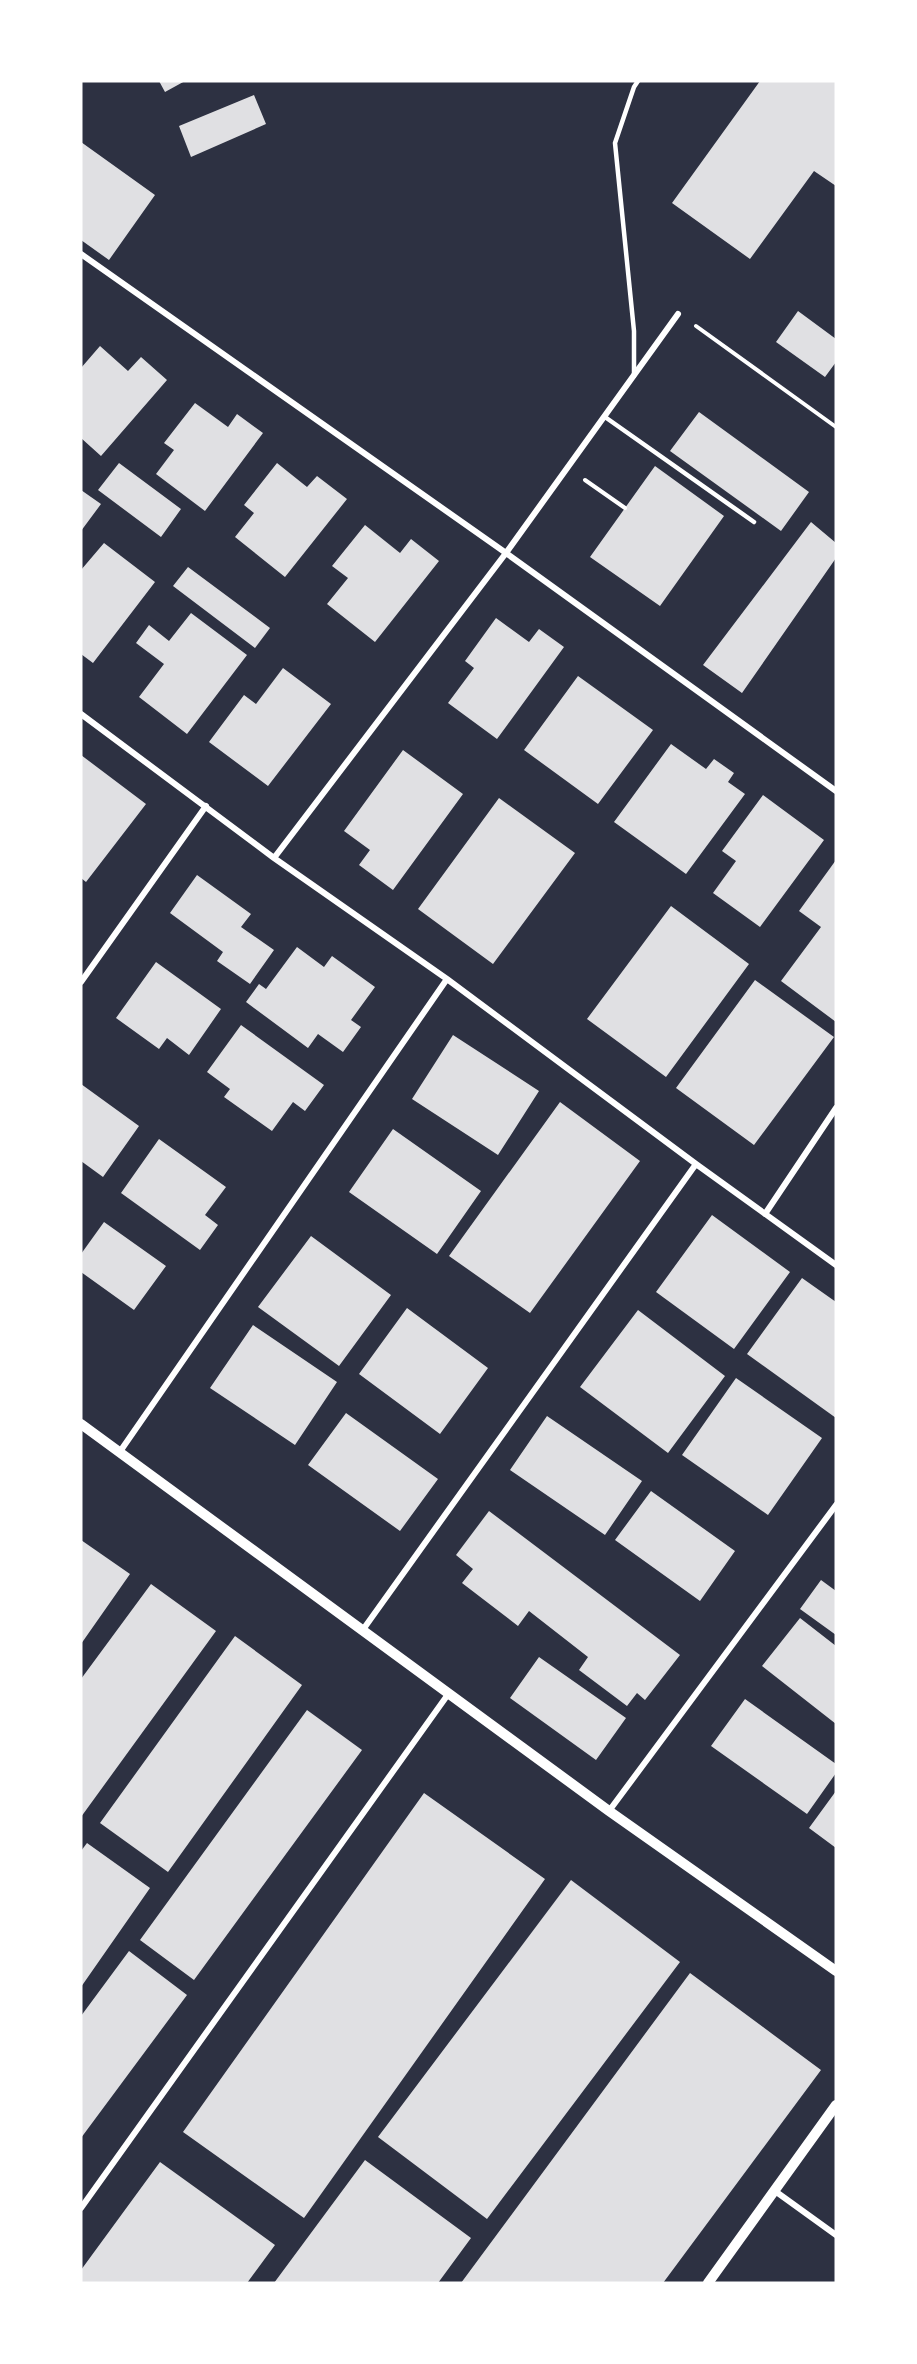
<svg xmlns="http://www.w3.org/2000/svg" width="917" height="2364" font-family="'Zilla Slab',serif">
<rect width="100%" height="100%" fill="#2d3142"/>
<path fill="#e0e0e3" d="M159,81H185L165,92Z
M760,81H836V186L814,171L750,259L672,203Z
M254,95L266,124L191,157L179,126Z
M81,142L155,195L109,260L81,240Z
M798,311L836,339V362L825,377L776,342Z
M100,346L128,371L141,357L167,380L101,456L81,438V368Z
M195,403L228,427L237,414L263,433L205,511L156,474L174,450L164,443Z
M699,412L809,492L781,531L670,451Z
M119,463L181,509L161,537L98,490Z
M277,463L307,487L317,476L347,499L285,577L235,537L254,513L244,505Z
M655,466L724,516L660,606L590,557Z
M81,490L101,504L81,531Z
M811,522L836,543V558L742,693L703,665Z
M365,525L400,553L411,539L439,561L375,642L327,604L348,578L332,566Z
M104,543L155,582L93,663L81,654V570Z
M188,567L270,628L255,648L173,586Z
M191,613L247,655L187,734L139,697L164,664L136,643L149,625L169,641Z
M496,618L529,642L539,629L564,647L497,739L448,703L474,668L465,661Z
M283,668L331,704L268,786L209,742L244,695L256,704Z
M578,676L653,730L598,804L524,750Z
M671,744L706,769L714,759L734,773L728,782L745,794L686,874L614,822Z
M403,750L463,794L393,890L359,865L370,850L344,831Z
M81,755L146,804L86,882L81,878Z
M763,795L824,840L760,927L713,893L736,861L722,851Z
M499,798L575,853L493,964L418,909Z
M836,860V1022L781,981L821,927L799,911Z
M197,875L251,914L241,927L274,950L250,984L217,961L223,952L170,913Z
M671,906L749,964L666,1077L587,1019Z
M297,947L324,967L332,956L375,987L351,1020L361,1027L343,1052L318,1034L308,1048L246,1002L259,984L266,989Z
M156,962L221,1009L189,1055L167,1038L159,1049L116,1018Z
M755,980L834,1037L754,1145L676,1088Z
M241,1025L324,1085L305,1111L293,1102L272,1131L224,1097L230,1089L207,1072Z
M453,1035L539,1091L498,1155L412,1099Z
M81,1084L139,1126L103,1177L81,1161Z
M560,1102L640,1161L530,1313L449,1256Z
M393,1129L481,1191L437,1254L349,1192Z
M159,1139L226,1187L205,1215L218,1225L200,1250L121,1193Z
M712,1215L790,1272L734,1349L656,1292Z
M104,1222L166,1266L134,1310L81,1272V1254Z
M311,1236L391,1295L339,1366L258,1307Z
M802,1278L836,1302V1418L747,1354Z
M407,1308L488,1368L440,1434L359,1374Z
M638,1310L725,1376L668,1453L580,1387Z
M253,1325L337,1382L295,1445L210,1388Z
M736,1378L822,1438L768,1515L682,1455Z
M346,1413L438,1479L400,1531L308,1465Z
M547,1416L642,1481L605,1535L510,1470Z
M651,1491L735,1551L700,1601L615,1540Z
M489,1511L680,1655L645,1700L637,1693L627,1706L579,1670L588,1657L529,1611L518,1626L462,1583L473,1569L456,1555Z
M81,1540L130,1574L81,1644Z
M821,1580L836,1591V1635L800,1609Z
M151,1584L216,1631L81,1817V1679Z
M800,1618L836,1646V1724L762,1666Z
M235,1636L302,1685L168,1872L100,1823Z
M539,1657L626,1718L596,1760L510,1698Z
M745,1699L836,1764V1773L807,1814L711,1746Z
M307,1710L362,1750L194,1980L140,1940Z
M836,1791V1848L809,1828Z
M424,1793L545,1879L304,2218L183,2132Z
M87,1843L150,1888L81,1987V1851Z
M571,1880L680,1962L487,2219L378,2137Z
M129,1951L187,1995L81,2138V2016Z
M690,1973L821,2070L663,2283H461Z
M365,2160L471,2238L438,2283H274Z
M160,2162L275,2245L247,2283H81V2270Z"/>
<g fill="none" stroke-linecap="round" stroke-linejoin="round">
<path stroke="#fff" stroke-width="4" d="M696,326L836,427
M585,480L625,508"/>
<path stroke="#fff" stroke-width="4.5" d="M634,376V331L615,143L634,87L638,81
M605,417L754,522"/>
<path stroke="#fff" stroke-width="6" d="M81,254L506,553L836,791
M81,714L274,858L447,979L696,1164L836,1265
M274,858L506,553L678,314
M81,982L206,806
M765,1214L836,1108
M119,1453L447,979
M362,1631L696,1164
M609,1811L836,1505
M775,2191L836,2235
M81,2208L449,1693"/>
<path stroke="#fff" stroke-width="10" d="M81,1424L609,1811L836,1971
M708,2283L836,2105"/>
</g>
<rect width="917" height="2364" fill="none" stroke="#ffffff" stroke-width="165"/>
</svg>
